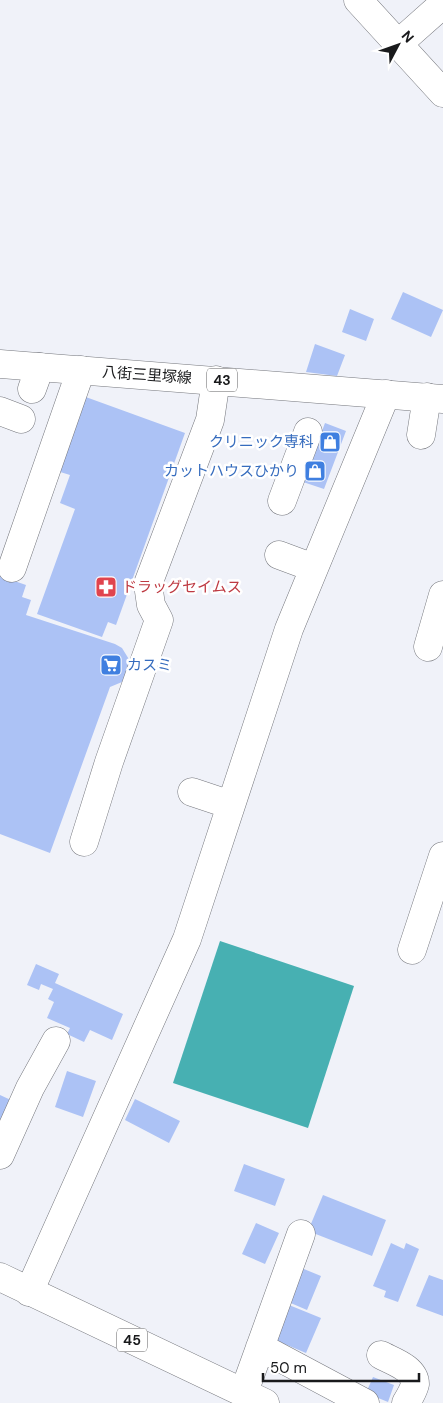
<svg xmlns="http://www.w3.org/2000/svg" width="443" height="1403" font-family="'DM Sans','Noto Sans JP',sans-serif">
<rect width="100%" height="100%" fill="#f0f2f9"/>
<path fill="#47b0b2" d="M220,941L354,986L308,1128L173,1083Z"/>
<path fill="#acc2f5" d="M403,292L443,310L431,337L391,319Z
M350,309L374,319L366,341L342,332Z
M315,344L345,355L337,376L306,372Z
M83,396L185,433L116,625L108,622L102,637L37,614L75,509L60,503L70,475L57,471Z
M325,423L346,431L324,489L303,482Z
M0,576L26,585L22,597L31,600L26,615L115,644L122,648L130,661L127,676L122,682L110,687L50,853L0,834Z
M36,964L59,974L55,983L123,1014L112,1040L90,1030L84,1042L67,1034L70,1028L47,1018L54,1002L48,999L53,989L41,984L39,990L27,985Z
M67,1071L96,1081L83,1117L55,1107Z
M0,1095L13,1101L0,1132Z
M135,1099L180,1121L169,1143L125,1120Z
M244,1164L285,1179L275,1206L234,1191Z
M323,1195L386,1220L372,1256L308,1231Z
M256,1223L279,1233L265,1264L242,1254Z
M391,1243L404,1249L406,1243L419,1249L398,1302L384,1297L386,1291L373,1286Z
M299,1267L321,1276L307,1310L286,1301Z
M429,1275L443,1280V1316L416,1306Z
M289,1305L321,1318L306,1353L275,1340Z
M373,1377L394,1385L388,1402L366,1393Z"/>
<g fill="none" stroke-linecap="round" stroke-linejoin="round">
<g stroke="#75777d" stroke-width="29">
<path id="minor" d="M358,0L443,93
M398,44L443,4
M32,389L40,367
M0,411L21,419
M421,435L427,397
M282,501L308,432
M279,555L314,568
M12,568L81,370
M428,647L443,595
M192,792L231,805
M84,842L109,762L159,620L151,605L148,584L210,420L216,380
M412,950L443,856
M0,1155L30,1088L56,1041
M29,1292L187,939L289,629L386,394
M260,1347L365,1403
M381,1355C392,1361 415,1368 415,1384C414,1389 409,1398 406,1403
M244,1392L301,1234"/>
</g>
<g stroke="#75777d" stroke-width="29">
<path id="major" d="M0,364L443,399
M0,1277L265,1403"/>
</g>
<use href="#minor" stroke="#fff" stroke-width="28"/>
<use href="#major" stroke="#fff" stroke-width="28"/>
</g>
<defs>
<g id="shop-square" transform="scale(1.125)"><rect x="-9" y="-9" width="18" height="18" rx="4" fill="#3f7fe0" stroke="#fff"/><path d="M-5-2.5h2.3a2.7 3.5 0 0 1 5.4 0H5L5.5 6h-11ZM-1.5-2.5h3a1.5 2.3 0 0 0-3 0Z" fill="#fff"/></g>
<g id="pharmacy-square" transform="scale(1.125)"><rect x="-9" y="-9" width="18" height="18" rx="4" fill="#e0444e" stroke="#fff"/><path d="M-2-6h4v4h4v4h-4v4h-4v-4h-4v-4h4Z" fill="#fff"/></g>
<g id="supermarket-square" transform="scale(1.125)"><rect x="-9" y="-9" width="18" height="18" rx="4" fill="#3f7fe0" stroke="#fff"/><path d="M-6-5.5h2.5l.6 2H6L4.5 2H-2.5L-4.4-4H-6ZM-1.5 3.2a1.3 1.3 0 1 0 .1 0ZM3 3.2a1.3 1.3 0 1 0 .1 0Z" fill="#fff"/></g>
</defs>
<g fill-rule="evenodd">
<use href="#shop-square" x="330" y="442"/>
<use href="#shop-square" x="315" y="471"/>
<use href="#pharmacy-square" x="106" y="587"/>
<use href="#supermarket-square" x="111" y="665"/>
</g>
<g text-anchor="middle" stroke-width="5" stroke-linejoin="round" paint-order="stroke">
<g fill="#fff" stroke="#5e5f60" stroke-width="1">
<rect x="207" y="368.5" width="30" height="23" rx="4"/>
<rect x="117" y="1328.5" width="30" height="23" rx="4"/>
</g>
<g font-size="14" font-weight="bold" fill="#191a1c">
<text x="222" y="385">43</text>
<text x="132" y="1345">45</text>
</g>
<g font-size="15" fill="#191a1c" stroke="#fff">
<text transform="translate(147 375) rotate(4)" y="5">八街三里塚線</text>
</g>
<g font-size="15" fill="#366cbe" stroke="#fff" text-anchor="end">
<text x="314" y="447">クリニック専科</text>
<text x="299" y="476">カットハウスひかり</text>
<text x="127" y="670" text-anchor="start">カスミ</text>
</g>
<g font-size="15" fill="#be3a42" stroke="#fff" text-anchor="start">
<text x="122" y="592">ドラッグセイムス</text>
</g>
</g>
<g transform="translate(398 45) rotate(49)" stroke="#ffffff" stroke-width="4" paint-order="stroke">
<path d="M0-4L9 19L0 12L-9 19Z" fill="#191a1c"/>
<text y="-8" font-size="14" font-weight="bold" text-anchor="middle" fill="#191a1c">N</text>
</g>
<path d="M263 1373v8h156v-8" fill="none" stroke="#191a1c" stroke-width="2.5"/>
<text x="270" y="1373" font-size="15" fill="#191a1c" stroke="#ffffff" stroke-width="4" paint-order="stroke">50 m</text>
</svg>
